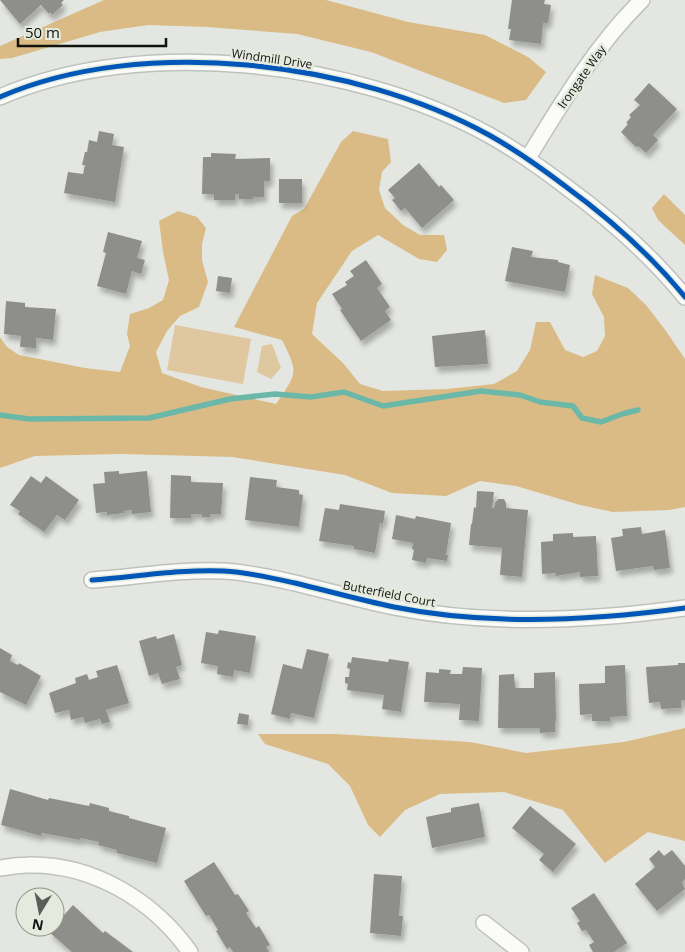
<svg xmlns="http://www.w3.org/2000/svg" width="685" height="952" font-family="'Open Sans',sans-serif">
<defs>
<filter id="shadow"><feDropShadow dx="3" dy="5.5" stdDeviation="2.5" flood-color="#0004"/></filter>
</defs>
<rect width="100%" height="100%" fill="#e4e7e1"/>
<path fill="#dfc7a0" d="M175,325L251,339L243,384L167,370Z
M272,344L281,368L271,379L257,372L262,346Z"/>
<path fill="#dabb86" d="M104,0H326L408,22L485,35L528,57L546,72L526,100L504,103L371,52L297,34L207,27L148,25L100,32L12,58L0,59V46Z
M353,131L388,139L391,162L382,172L379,190L385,208L403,225L420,235H444L447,250L437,262L419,259L378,235L352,251L317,303L312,334L343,363L360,384L383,391L447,389L494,384L517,371L530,350L536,322H550L565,350L583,357L597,351L605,336L604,317L592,294L595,275L628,288L646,305L666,331L685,359V507L669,510L613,512L580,505L516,486L480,481L446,496L392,493L345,475L233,457L121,454L35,456L0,468V337L7,347L19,355L85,368L120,372L130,346L127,334L130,314L149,308L163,300L169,280L163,252L159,221L178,211L197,217L206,228L202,244V260L208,282L199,307L180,316L167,331L156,352L162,373L201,387L276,404C297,373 299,374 282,340L234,327L292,216L304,209L341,142Z
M664,194L685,215V245L658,220L652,208Z
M685,728V841L648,832L605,863L563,810L504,792L440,794L405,810L380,837L368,825L350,786L328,764L265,744L258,734H335L470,742L526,753L624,742Z"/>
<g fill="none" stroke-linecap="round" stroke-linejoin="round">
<path stroke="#6cb8a8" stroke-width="5.5" d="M0,415L29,419L149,418L230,399L275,394L311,397L344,392L383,406L481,391L520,395L540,402L573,406L582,418L601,422L622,414L638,410"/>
</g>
<path fill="#8e8e8a" filter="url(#shadow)" d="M0,0H64L61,3L63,5L52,15L50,12L49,14L41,5L20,24Z
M512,0H545L544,4L551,5L548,23H543L541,44L509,40L511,29H508Z
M649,83L677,109L653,135L658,140L646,153L638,146L636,147L621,132L628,124L626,123L631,117L629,115L640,105L634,100Z
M99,131L114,134L112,145L124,147L115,202L64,193L68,172L83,174L85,165H82L85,152H87L89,140L97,142Z
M211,153L236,154L235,159L270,158V181H264V197H253V199H239V194H235V200H214V194H202L203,157H211Z
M419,163L439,187L441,185L454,200L422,228L405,208L401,211L392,200L395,198L388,190Z
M279,179H302V203H279Z
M108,232L142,241L137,258L145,260L141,274L132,271L126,294L97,286L106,253L103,252Z
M512,247L533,251L531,257L558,260V262L570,265L565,292L505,281Z
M366,260L382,284L377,288L390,307L385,311L391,320L361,341L340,310L342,309L332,294L347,285L345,282L354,276L350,271Z
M218,276L232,278L230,293L216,291Z
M6,301L25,303V307L56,309L53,340L36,338V348L20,347L21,336L4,334Z
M485,330L488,364L435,367L432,336Z
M119,471V474L147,471L151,512L132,514V510L124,511V513L107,515V512L96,513L93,484L105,483L104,472Z
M171,475L191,476V482L223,483L221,514H210V517H202V514H191V518H170Z
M31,476L41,483L46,476L79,500L65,520L57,515L44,532L18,514L20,511L10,505Z
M250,477L277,480L276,487L299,490V494L303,495L299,527L245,520Z
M477,491L494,492L492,508H494L495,503L498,499H504L506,503V508L528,510L522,577L500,575L502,548L469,545L471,524H472L474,507L476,508Z
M340,504L385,511L383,524L380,523L375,553L354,549V546L319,541L325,508L339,510Z
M396,515L415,519L416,516L451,523L446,555H448L447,561L427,558L426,563L412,560L414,550L412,549L413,543L392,539Z
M641,527L642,534L665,530L670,568L654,570L653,566L616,571L611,538L623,536L622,529Z
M573,533V537L596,536L598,576L580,577V572L556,576V573L542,574L541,542L553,541V534Z
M219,630L256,636L250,673L234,670L233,677L217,674L218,666L201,663L206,632L218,634Z
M174,634L182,665L176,667L180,679L162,684L158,673L149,676L139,641L156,636L157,639Z
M0,648L12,655L10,661L18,665L19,663L41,676L26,705L0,692Z
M307,649L329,654L314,718L291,713L290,719L271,714L283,664L302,669Z
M352,657L388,662L389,659L409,662L401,712L382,709L384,695L347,690L348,684L345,683V677H349L350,669L347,668L348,662L351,663Z
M678,663H685V700H681V708L661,709L660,702L649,703L646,667L678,665Z
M117,665L129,703L106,710L110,722L102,724L100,719L85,723L83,717L71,720L69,710L55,713L49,693L76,683L75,678L87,674L89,680L98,677L96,671Z
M625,665L627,716L610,717V721H592V714L580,715L579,684L605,683V666Z
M463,667L482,668L479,721L459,720L460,704L424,702L426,672L439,673V669L451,670L450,674H462Z
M555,672L556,721H555V732L540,733V728H498L499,675L514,674L515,688H534V673Z
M239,713L249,715L248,725L237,724Z
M10,789L48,800L49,798L89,806L90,803L109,808V811L129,816V818L166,828L157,863L117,853V850L98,845L99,842L81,838L80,840L42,833L41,836L1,825Z
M479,803L485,837L432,848L426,817L451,812V808Z
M530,806L576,844L553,872L539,860L544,854L512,828Z
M659,850L664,856L672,850L685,866V879L682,882L685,889L657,911L635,884L655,867L649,859Z
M214,862L235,895L238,894L249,911L246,913L256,928L259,926L270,945L266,947L269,952H233L230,947L227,949L216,931L218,930L209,915L206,916L184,881Z
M374,874L402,876L399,916H403L401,936L370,933Z
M594,893L627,943L614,952H593L589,945L594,942L586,930L582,931L577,923L580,921L571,908Z
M73,905L103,933L105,931L133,952H72L49,932L55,927V925Z"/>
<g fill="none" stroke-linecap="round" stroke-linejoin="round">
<g stroke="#bfc2bc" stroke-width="18">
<path id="street" d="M0,97C142,35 355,61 489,135C516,150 540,167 565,186C610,219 650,254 685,297
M528,158C561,104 596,45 642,0
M92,580C135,577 180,569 224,571C247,572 272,578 295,583C328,591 361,600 394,607C488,626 590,621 685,608
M0,868C9,867 18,865 27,865C92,863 153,900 190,952
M484,923L521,952"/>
</g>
<use href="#street" stroke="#fbfbfa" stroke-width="15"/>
<g stroke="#e5eade" stroke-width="8">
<path id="cycleway" d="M0,97C142,35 355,61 489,135C516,150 540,167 565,186C610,219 650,254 685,297
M92,580C135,577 180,569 224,571C247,572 272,578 295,583C328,591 361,600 394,607C488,626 590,621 685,608"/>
</g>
<use href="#cycleway" stroke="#0057b8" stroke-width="5"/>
</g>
<g text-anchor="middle" stroke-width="5" stroke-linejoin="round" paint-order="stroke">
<g font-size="12" fill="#11130f" stroke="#e5eade">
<text transform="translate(272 59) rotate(8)" y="4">Windmill Drive</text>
<text transform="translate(582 77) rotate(-55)" y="4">Irongate Way</text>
<text transform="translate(389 594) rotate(11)" y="4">Butterfield Court</text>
</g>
</g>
<g transform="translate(40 912) rotate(190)"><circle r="24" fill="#e5eade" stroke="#90948b"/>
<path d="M0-4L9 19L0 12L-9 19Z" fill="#5b5d58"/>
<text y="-8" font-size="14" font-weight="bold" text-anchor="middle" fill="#11130f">N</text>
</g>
<path d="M18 38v8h148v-8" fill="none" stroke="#11130f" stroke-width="2.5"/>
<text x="25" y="38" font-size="15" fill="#11130f" stroke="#e5eade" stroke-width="4" paint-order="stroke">50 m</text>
</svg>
